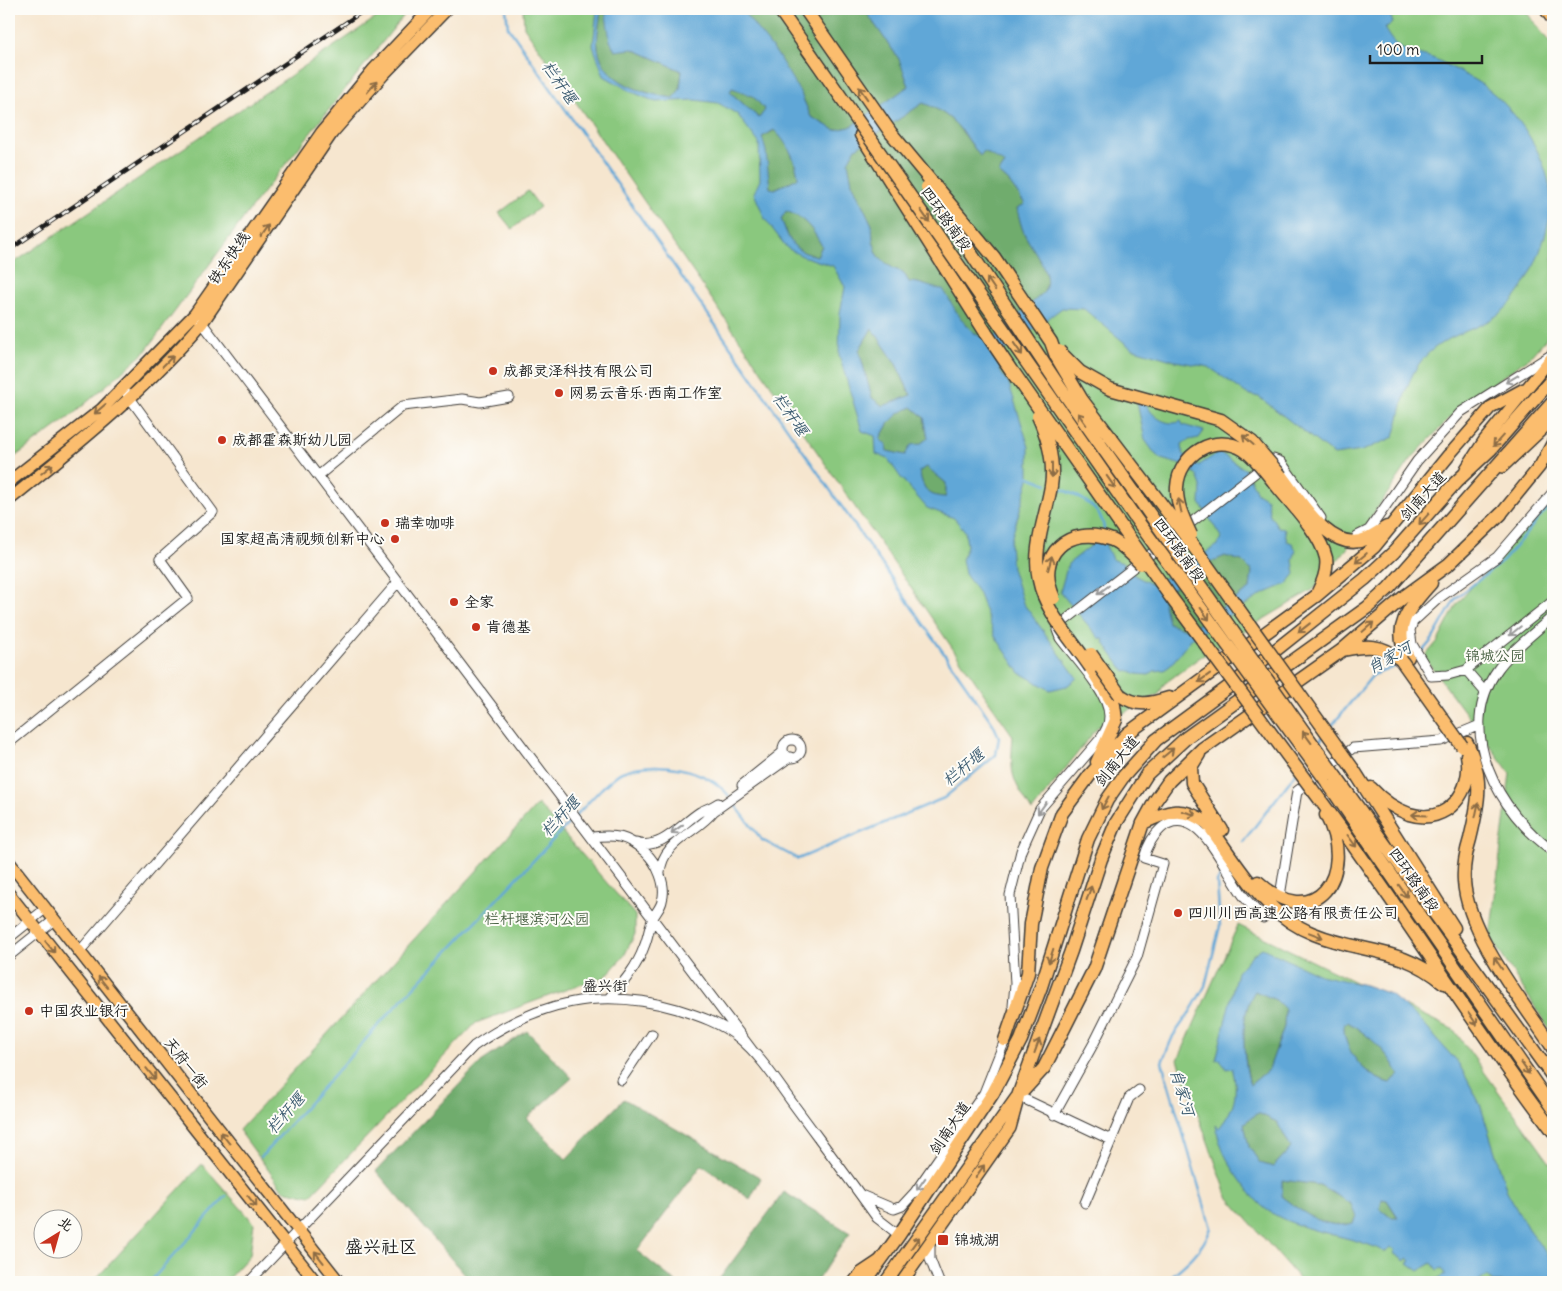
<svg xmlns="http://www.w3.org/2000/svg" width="1562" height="1291" font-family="Delius,'LXGW WenKai TC',sans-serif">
<rect width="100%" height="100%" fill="#fdfcf7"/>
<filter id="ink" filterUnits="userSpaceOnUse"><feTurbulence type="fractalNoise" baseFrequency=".02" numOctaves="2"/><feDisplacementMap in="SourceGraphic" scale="10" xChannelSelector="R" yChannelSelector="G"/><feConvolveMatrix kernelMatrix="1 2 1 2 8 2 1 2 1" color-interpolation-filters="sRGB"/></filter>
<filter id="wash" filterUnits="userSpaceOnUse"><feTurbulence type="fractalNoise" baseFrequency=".0096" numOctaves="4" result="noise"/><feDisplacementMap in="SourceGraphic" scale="20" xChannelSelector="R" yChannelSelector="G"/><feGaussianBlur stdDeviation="1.12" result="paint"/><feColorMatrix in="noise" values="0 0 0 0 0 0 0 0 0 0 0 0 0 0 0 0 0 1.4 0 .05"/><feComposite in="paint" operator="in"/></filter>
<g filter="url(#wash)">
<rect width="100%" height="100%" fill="#f6e6cf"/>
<path fill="#8ac87e" stroke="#53724d" d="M389,9H409L254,204L145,352L71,416L9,461V266Z
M523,9H1524L1553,47V331L1529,358L1461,406L1412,458L1363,529L1314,589L1199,658L1164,684L1159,694L1098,727L1032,811C1011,777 1010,776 1013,736L524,27Z
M528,191L540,207L512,229L499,213Z
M1553,493V1035L1490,937L1510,773L1424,657L1438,641L1457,604Z
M538,804L635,915V934L624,956L605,977L573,987L476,1023L310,1196L283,1190L239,1130Z
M1238,925L1454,1030L1553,1167V1282H1302L1228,1197L1178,1060Z
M202,1164L254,1223L250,1255L225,1282H93Z"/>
<path fill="#6fac6d" stroke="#466444" d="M601,9H605V11L633,49L682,71L680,89L674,98C644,94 603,83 598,48C596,36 600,21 601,9Z
M741,9H864L899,59L909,86L850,127L835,130L811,117L801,94Z
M732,88L753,96L766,110L759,118L730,92Z
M923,103C953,114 961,131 980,156L983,150L1005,164L999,173L1009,182L1025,204L1017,208C1019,216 1021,227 1025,235C1033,251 1054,273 1044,292L991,340C957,336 951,282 909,282L903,272L894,269L878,257L873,241L872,225L852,183L847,162L856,148Z
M775,130C787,142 797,161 798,178L774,189L770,188L762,137Z
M786,211C805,218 812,228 822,246L817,256C791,251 790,241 781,219Z
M872,328L895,362L911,396L883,406L872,398L859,350Z
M912,407L924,417L928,438L905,455L887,451L880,439L888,424L899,413Z
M927,467L946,483V497C927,497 923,488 919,471Z
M1225,556L1242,561L1252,571L1250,589L1189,630L1168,623L1161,597L1204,565Z
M1255,991L1276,1000L1285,1009L1284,1027L1269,1069L1250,1085C1244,1057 1238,1015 1255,991Z
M1348,1022C1369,1036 1388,1051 1399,1075L1390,1083C1365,1077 1342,1050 1344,1024Z
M527,1031L572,1078L527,1118L566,1159L624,1099L761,1178L750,1199L702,1165L637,1251L676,1282H471L376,1171L481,1062Z
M1258,1113L1277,1122L1291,1148L1273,1167L1260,1163L1249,1147L1244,1123Z
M1282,1180L1320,1185L1352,1204L1356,1216L1353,1223C1326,1231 1302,1212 1282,1197Z
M784,1192L850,1233L816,1282H717Z
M1382,1199L1387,1200L1398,1218L1390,1217L1380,1209Z"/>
<path fill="#61a7d7" stroke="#3e627a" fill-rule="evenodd" d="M597,9H601C600,21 596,36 598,48C603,83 644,94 674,98L680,89L682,71L633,49L615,51L610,41L605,9H741L777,54L801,94L811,117L835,130L850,127L909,86L899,59L864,9H1388L1393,23L1384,28C1398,53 1405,50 1429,57C1439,60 1451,67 1460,72C1469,77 1481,83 1489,90C1523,116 1561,177 1549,221C1540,257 1524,300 1490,320C1466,333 1440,338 1422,360C1404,382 1402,411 1394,437L1362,451L1334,455L1259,397L1247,394L1209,367L1175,361L1131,348L1084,309L1062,308L1002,353L1000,371L1009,384L1029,447V479L1010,543L1012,568L1023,603L1077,678L1067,686L1050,690L1020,673L995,636L978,592L965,574L962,559L967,546L965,531L954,518L927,508L901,478L888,459L876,454L875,436L862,431L839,355L840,313L845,287L833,266L802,256L787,248L765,219L754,193L760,180L759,143L737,114L718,103L695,100L656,102L632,92L604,76L593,46ZM732,88L753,96L765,110L759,118L730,92ZM923,103C953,114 962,131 980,156L984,151L1005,164L999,173L1009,182L1025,204L1017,208C1019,217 1021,227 1025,235C1033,251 1054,274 1044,292L991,340C967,337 955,308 943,289C931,289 922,282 909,282L903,272L894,269L878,257L873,241L872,225L852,183L848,162L856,148ZM774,130C787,142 797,161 798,178L775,189L770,188L766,151L762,137ZM786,211C805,218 812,228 822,246L817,256C791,251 790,241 781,219ZM872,328L895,362L911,395L883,406L872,398L859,350ZM912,407L924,417L928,438L920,444L911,445L905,455L887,451L886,445L880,439L888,424L899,413ZM927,467L946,483V497C927,497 923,488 919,471Z
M1136,398L1146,403C1150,415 1167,428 1181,421L1183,425L1204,431L1199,438L1189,440L1182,445L1183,454L1198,466L1219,452L1246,470L1257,493L1267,499L1270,515L1278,527L1284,528L1287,541L1292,543L1296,550L1293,560L1295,574L1287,584L1263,594L1191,639L1170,666L1164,670L1154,671L1149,675L1136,674L1131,671L1125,672L1104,643L1105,640L1099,638L1060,592L1068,564L1092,545L1097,537L1106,534V546L1112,559L1125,564L1134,575L1153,585L1218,545L1221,537L1200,503L1201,486L1197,475L1182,465L1161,459L1155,454L1145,440ZM1225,556L1242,561L1252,571L1250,589L1189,630L1168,623L1162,596L1204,565Z
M1262,948L1320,975L1365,985L1390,994L1419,1019L1459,1064L1480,1104L1507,1191L1528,1229L1553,1262V1282H1493L1487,1276L1478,1282H1432L1446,1274L1442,1268L1437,1270L1432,1263L1419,1271L1408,1263L1411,1261L1407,1258L1405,1261L1393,1253L1395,1250L1390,1247L1386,1252C1349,1234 1306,1234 1270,1212C1258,1205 1249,1191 1241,1181C1229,1165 1218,1145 1216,1125L1219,1128C1235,1109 1239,1091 1232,1068L1226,1069L1220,1059L1216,1060L1237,972L1251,956ZM1255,991L1276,1000L1285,1009L1284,1027L1269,1069L1250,1085C1243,1059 1239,1013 1255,991ZM1348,1022C1369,1036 1388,1051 1399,1075L1390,1083C1366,1078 1342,1050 1344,1024ZM1258,1113L1277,1122L1291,1148L1273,1167L1260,1163L1249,1147L1244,1123ZM1282,1180L1320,1185L1351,1204L1356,1216L1353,1223C1327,1231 1302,1212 1282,1197ZM1382,1199L1387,1200L1398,1217H1390L1380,1209Z"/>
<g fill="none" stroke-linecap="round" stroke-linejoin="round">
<path stroke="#61a7d7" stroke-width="2.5" d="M506,9L508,27L993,724L999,737L996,755L944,798L798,859L762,840L732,801
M1027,476L1047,484
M1055,487C1076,494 1106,508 1104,534
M1421,653L1432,640L1456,598L1504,560L1553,501
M1329,729L1373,675L1399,665
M1317,745L1324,735
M1243,842L1296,773
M261,1157L382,1021L601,789C607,784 615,775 622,772C656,759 707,768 729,796
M150,1282L226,1196
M1164,1282C1184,1266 1202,1252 1211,1228L1162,1062L1173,1036L1190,1012L1205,986L1220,926L1217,882L1223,871"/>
</g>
</g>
<g filter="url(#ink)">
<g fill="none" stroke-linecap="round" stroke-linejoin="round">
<g stroke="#3d3a37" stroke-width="11">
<path id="minor" d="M200,320L752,1050
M318,476L403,406L462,399L480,402L509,397
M1553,492L1497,557L1439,598L1413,622L1410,630L1412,644L1431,676L1448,675L1466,670L1553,601
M1357,536L1369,530L1417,461L1461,412L1551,355
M1553,616C1535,633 1512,649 1498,669C1453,731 1499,813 1553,851
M1466,670L1485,692
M783 749a9 9 0 1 1 18 0a9 9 0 1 1-18 0Z
M9,743L188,598L160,559L213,512L127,394
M742,785L783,752
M593,837C615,834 628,836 645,852C657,863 667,885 662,901C661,907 656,912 653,918C649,927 648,938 644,947C637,967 623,983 610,998
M636,843C661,851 681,824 700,812C706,809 712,807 718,803
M660,873C662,841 697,833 714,811L790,757
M1280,896L1297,791L1353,748L1441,741L1480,725
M9,938L45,909
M79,952L398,582
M9,956L54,920
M1013,1006L1015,984L1010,895L1021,851L1040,809L1101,738C1106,730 1109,725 1109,716C1109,693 1074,657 1060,638L1057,630L1058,626L1273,459L1281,462L1321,518
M621,1080L652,1034
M1018,1096L1111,1140
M1054,1115L1095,1041L1137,957L1163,864L1144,858C1150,837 1167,811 1193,826C1212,837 1231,880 1245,898C1251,905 1257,911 1263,918L1266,915
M861,1195L894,1209L902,1206L915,1192L984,1093L1007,1035
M1085,1203L1129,1098L1139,1090
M930,1242V1259L939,1282
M249,1282L474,1046C538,1001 601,987 677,1009C699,1016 721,1023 739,1038C761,1056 777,1082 794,1105C822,1143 850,1180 877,1218L899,1235"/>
</g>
<g stroke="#3d3a37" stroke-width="14">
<path id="major" d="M1545,9L1553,20
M1449,455L1491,407L1524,389
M1502,467L1553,419
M1466,469L1484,441L1553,356
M9,482L102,409L195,314L322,132L374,69L431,9
M9,500C77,445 146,390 202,323L332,133L383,75L447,9
M1501,514L1540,466L1553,442
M9,862L339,1282
M9,894L316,1282
M854,1282L861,1273L879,1261
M902,1282L1010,1128L1018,1099"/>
</g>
<g stroke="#3d3a37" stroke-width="15">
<path id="highway" d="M779,9L812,56
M805,9L891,133
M861,135L986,333
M1281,476C1299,499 1331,555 1366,539C1373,536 1380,531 1387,527
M1273,481C1289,502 1320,532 1326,558C1328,570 1323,582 1318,592
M1343,650C1367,645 1382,644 1401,660
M1408,657C1390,626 1412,605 1431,583
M1091,668L1114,705L1116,720L1097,762
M1120,695C1137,707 1150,704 1169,698
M1467,743C1484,779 1479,802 1470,839C1466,852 1463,867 1464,881C1467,933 1524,1004 1553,1048
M1199,754L1191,767L1192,783L1222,830
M1353,769L1454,928
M1336,777L1553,1077
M1325,779L1553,1109
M1371,788C1381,799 1395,809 1409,814C1448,826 1474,790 1467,755
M1312,789C1396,900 1469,1020 1553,1131
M1143,823C1169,811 1182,805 1207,823C1237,864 1264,915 1314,934C1363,954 1400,946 1444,983
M1258,882C1314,934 1358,875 1326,815
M1005,1040L1028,973L1031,924L1042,868L1062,813L1090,775L1128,733L1316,596L1374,547L1449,455
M1023,1091L1044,1068L1094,969L1143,823L1155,801L1169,781L1202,749L1341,651L1405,596L1449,564L1501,514
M865,1282L899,1235L993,1093L1021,1040L1041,987L1088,839L1107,800L1123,777L1156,740L1238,680L1365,579L1394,552L1456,482L1490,450L1553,378
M886,1282L1018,1096L1071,951L1101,859L1116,823L1147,774L1187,737L1368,607L1389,588L1553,402"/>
</g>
<use href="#minor" stroke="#fff" stroke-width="9"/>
<use href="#major" stroke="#fbbd6e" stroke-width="11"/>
<use href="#highway" stroke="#fbbd6e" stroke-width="12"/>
<g stroke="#1c1c1c" stroke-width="4.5">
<path id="rail" d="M9,250L366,9"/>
</g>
<use href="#rail" stroke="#fdfcf7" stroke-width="2.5" stroke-dasharray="8" stroke-linecap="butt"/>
<g stroke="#3d3a37" stroke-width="15" stroke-linecap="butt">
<path id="highway-bridge" d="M806,47L1136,519L1325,779
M891,133L994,257L1051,342L1056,356L1082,400L1197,551L1353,769
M927,187L1061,389L1336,777
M986,333L1017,379
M1059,351L1080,372L1110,389L1221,420L1252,442L1281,476
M1014,373L1170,596L1312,789
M1038,416C1048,438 1055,461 1051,486C1046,517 1032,548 1039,580C1045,612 1073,641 1091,668
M1191,535C1184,520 1176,504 1177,487C1179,454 1215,432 1244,450C1256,458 1264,470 1273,481
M1054,598C1034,554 1069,524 1112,540C1122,544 1133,556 1141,564
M1091,654L1120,695
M1401,660L1462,746"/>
</g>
<use href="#highway-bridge" stroke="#fbbd6e" stroke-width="12"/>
</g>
<defs><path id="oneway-shaft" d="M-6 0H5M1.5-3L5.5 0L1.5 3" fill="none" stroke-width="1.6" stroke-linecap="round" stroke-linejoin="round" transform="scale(1.25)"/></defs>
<g stroke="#8c6c45">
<use href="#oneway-shaft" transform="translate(372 87) rotate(-49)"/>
<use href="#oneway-shaft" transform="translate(863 93) rotate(-125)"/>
<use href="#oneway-shaft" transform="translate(925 216) rotate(55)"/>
<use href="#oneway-shaft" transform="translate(265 231) rotate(-55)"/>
<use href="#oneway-shaft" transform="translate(991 284) rotate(-124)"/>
<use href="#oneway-shaft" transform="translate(1018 349) rotate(55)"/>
<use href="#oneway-shaft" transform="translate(168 361) rotate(-45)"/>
<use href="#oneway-shaft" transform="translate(100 409) rotate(139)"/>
<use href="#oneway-shaft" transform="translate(1082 419) rotate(-125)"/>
<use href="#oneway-shaft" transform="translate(1248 440) rotate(-139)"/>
<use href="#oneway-shaft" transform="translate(1498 441) rotate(132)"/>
<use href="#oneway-shaft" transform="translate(47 469) rotate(-39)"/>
<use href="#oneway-shaft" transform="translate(1052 470) rotate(90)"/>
<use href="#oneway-shaft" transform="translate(1111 482) rotate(55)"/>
<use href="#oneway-shaft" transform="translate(1180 506) rotate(-102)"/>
<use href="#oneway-shaft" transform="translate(1424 519) rotate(132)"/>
<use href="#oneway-shaft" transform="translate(1361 558) rotate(140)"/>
<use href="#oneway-shaft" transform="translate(1050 563) rotate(-75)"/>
<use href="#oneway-shaft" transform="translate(1205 614) rotate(54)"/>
<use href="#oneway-shaft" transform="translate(1368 627) rotate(-41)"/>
<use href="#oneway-shaft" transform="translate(1304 628) rotate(142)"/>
<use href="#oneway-shaft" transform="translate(1204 678) rotate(144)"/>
<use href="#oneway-shaft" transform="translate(1307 737) rotate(-126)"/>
<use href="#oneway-shaft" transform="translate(1168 753) rotate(-40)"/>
<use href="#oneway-shaft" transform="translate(1105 803) rotate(119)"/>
<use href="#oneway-shaft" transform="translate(1477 810) rotate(-78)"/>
<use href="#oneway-shaft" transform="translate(1189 813) rotate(16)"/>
<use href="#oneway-shaft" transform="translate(1419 815) rotate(-177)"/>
<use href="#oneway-shaft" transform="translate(1352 841) rotate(53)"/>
<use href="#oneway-shaft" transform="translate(1403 891) rotate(55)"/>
<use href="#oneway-shaft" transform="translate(1089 893) rotate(-71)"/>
<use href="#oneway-shaft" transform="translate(1316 935) rotate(21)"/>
<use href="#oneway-shaft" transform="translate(50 947) rotate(51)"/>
<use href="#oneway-shaft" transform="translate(1051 956) rotate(108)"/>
<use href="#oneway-shaft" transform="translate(1498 963) rotate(-123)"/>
<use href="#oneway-shaft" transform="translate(103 982) rotate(-129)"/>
<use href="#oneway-shaft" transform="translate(1473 1019) rotate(57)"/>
<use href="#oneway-shaft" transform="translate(1037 1046) rotate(-70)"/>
<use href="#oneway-shaft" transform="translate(1525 1068) rotate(55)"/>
<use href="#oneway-shaft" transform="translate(151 1074) rotate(51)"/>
<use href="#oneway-shaft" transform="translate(225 1138) rotate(-128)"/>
<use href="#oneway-shaft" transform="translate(980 1171) rotate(-55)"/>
<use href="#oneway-shaft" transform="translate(252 1201) rotate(51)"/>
<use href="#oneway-shaft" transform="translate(915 1243) rotate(-54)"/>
<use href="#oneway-shaft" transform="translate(319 1257) rotate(-128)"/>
</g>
<g stroke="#999">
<use href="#oneway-shaft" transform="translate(1512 379) rotate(149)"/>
<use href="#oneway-shaft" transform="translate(1103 590) rotate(143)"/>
<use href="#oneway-shaft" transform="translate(1515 631) rotate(141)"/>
<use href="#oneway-shaft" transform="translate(1042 808) rotate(126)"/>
<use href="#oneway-shaft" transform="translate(677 829) rotate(144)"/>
<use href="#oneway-shaft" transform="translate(921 1184) rotate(125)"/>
</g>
</g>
<g fill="#c8321e" stroke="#fdfcf7" stroke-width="2">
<circle cx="493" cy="371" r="5"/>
<circle cx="559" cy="393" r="5"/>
<circle cx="222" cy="440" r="5"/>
<circle cx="385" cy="523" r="5"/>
<circle cx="395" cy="539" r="5"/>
<circle cx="454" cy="602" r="5"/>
<circle cx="476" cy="627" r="5"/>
<circle cx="1178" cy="913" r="5"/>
<circle cx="29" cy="1011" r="5"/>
<rect x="937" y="1234" width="12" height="12" rx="2.5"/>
</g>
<g text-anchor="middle" stroke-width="4" stroke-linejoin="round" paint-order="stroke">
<g font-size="15" fill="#1c1c1c" stroke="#fdfcf7">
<text transform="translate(946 219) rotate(55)" y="5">四环路南段</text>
<text transform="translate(229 258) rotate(-55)" y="5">铁东快线</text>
<text transform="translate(1423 496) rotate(-48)" y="5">剑南大道</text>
<text transform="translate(1179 550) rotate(54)" y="5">四环路南段</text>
<text transform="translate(1117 761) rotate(-51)" y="5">剑南大道</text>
<text transform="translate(1414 880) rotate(55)" y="5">四环路南段</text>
<text x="605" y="991">盛兴街</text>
<text transform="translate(186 1063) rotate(52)" y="5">天府一街</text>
<text transform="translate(950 1128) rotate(-56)" y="5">剑南大道</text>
</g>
<g font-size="15" fill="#1c1c1c" stroke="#fdfcf7" text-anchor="start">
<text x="503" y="376">成都灵泽科技有限公司</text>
<text x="569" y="398">网易云音乐·西南工作室</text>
<text x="232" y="445">成都霍森斯幼儿园</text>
<text x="395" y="528">瑞幸咖啡</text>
<text x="385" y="544" text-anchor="end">国家超高清视频创新中心</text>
<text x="464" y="607">全家</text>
<text x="486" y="632">肯德基</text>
<text x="1188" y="918">四川川西高速公路有限责任公司</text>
<text x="39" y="1016">中国农业银行</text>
<text x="954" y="1245">锦城湖</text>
</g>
<g font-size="15" fill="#486143" stroke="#fdfcf7">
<text x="1495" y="661">锦城公园</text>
<text x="537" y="924">栏杆堰滨河公园</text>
</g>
<g font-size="16" font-style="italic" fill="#3b5b70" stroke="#fdfcf7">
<text transform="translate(560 82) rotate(55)" y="6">栏杆堰</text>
<text transform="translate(791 414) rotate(55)" y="6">栏杆堰</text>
<text transform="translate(1389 657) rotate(-29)" y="6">肖家河</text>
<text transform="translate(963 767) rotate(-40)" y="6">栏杆堰</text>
<text transform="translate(560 816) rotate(-47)" y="6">栏杆堰</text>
<text transform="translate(1183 1092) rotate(73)" y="6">肖家河</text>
<text transform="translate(285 1113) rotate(-48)" y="6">栏杆堰</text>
</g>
<g font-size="18" fill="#1c1c1c" stroke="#fdfcf7">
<text x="381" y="1253">盛兴社区</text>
</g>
</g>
<rect width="1562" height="1291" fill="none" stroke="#fdfcf7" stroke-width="30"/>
<g transform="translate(58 1234) rotate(37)"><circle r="24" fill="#fdfcf7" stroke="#a3a29f"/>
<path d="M0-4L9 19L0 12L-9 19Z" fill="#c8321e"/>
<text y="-8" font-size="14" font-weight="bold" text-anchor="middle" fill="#1c1c1c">北</text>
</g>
<path d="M1370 55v8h112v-8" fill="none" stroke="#1c1c1c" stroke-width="2.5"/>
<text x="1377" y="55" font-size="15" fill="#1c1c1c" stroke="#fdfcf7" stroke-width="4" paint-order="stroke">100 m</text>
</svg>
